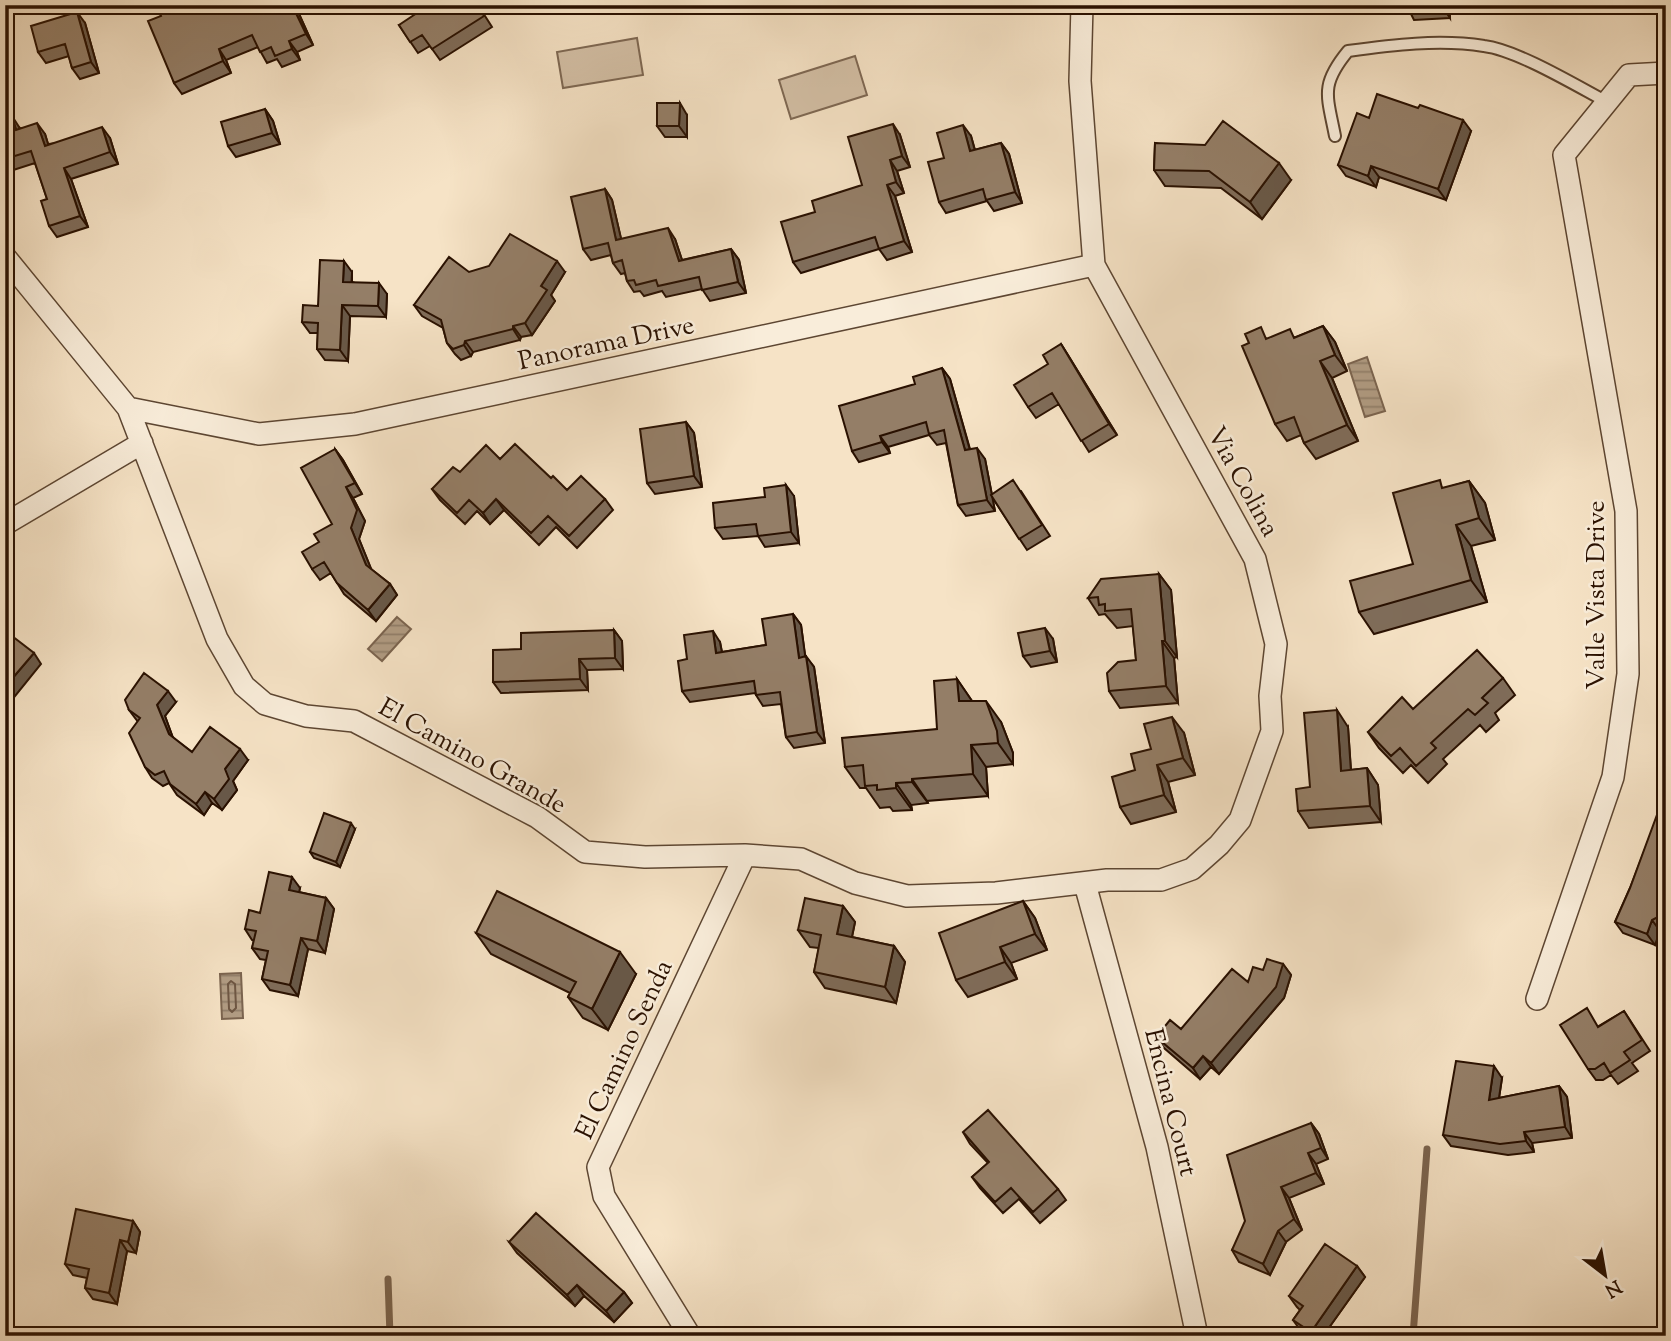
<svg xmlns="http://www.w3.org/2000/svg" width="1671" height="1341" font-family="'Sorts Mill Goudy',serif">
<defs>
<pattern id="water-rules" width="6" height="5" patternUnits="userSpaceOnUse" patternTransform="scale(1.75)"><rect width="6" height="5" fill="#b19c83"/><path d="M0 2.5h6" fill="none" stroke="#907e69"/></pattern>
</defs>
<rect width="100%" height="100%" fill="#f6e3c6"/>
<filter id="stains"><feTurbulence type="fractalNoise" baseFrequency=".00286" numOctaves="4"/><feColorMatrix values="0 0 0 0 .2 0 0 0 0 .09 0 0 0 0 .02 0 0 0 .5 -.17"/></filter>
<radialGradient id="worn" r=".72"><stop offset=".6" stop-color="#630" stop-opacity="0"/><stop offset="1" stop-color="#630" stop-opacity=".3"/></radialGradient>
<path fill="#d3bfa5" stroke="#7e6853" stroke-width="2" d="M637,38L643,75L563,88L557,52Z
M855,56L867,95L791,119L779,80Z"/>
<path fill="url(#water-rules)" stroke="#7b644f" stroke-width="2" d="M1367,357L1385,411L1365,417L1348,364Z
M397,617L411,629L382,661L368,649Z
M241,973L243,1018L222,1019L220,974Z"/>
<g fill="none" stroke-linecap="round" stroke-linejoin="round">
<path stroke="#6e5642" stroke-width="2" d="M231,981L235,984L236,1008L232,1012L229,1009L228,984Z"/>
<path stroke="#7b644f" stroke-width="7" d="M388,1279L390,1336
M1413,1336L1427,1149"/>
<g stroke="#5d4632" stroke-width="14">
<path id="lane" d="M1335,136C1327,95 1320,85 1348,51C1392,45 1439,39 1484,46C1517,50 1575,85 1607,102"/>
</g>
<g stroke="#5d4632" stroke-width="24">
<path id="street" d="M5,257L128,408L217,639L244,686L265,704L306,716L354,721L537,817L585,852L645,857L745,855L801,859L855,883L907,896L996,893L1107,880H1161L1192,869L1219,845L1240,820L1272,731L1270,696L1276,644L1255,559L1094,265L1080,81L1082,5
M128,408L259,434L355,424L1094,265
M5,524L142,443
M1085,884L1157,1147L1197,1336
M1537,999L1613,777L1628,674L1626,511L1564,155L1629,75L1666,73
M690,1336L604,1196L598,1167L745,855"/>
</g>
<use href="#lane" stroke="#f9edda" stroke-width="10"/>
<use href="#street" stroke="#f9edda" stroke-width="21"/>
</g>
<path fill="#7f6c59" stroke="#2a1101" stroke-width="2" d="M157,5H188L190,12L206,5H295L313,45L297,52L300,60L282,67L277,59L267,63L258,47L226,60L231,73L182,94L174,83L161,16Z
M478,5L492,27L440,60L430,46L418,53L399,25Z
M1410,5H1449L1450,18L1414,20L1411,14Z
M85,23L99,73L80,79L72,68L69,56L46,63L38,52Z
M265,109L273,121L280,144L236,157L228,146Z
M687,115V137H665L657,126Z
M5,118L19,127L20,128L45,134L48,144L110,138L118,164L71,179L88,227L57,237L49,226L47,199L35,163L7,172L5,169Z
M1369,118L1471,131L1446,200L1379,177L1376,187L1346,176L1338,165Z
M900,135L910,167L897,171L904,193L895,196L912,252L887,260L879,249L801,273L793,262L862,185Z
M971,136L975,150L1001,143L1009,154L1022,203L994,211L987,201L946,213L939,202L944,158Z
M1155,143L1291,180L1262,219L1221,188L1165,186L1154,170Z
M605,189L612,200L621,239H675L682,260L731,249L739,260L746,293L710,301L702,289L666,297L662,291L644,296L640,291L634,292L627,281L625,273L621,274L613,263L611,255L591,260L583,249Z
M352,272V282L387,294L386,317L350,316L348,361L325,360L317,349L318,333H310L302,322Z
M469,272H565L551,295L555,301L532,335L521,337L520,340L473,352L471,356L461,360L455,354L447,343L443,328L422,316L414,305Z
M1323,326L1335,342L1347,371L1332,378L1358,441L1316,459L1304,443L1301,435L1287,441L1275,424L1269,338L1296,337Z
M1061,344L1117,435L1089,452L1059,404L1036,418L1028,407L1048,364Z
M942,368L950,379L970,449L985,459L992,495L1021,491L1050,536L1027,550L992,497L995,511L966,516L958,505L946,443L937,445L929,435L888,447L890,453L859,462L852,451L915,384Z
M686,422L694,433L702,487L655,494L647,483Z
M335,449L343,460L362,494L353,498L365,521L359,539L371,569L390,584L397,595L376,621L344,594L331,573L320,580L312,569L319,542L332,524Z
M500,459L551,478L567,490L605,499L613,510L577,548L556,527L539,545L504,510L490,524L477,511L465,524L440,500L432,489L460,472Z
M1469,481L1485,503L1495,540L1471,546L1487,602L1374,634L1359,612L1413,564L1445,488Z
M794,496L799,543L765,547L758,536L723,539L715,528L765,497Z
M1159,574L1171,590L1177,657L1174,658L1178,703L1120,708L1109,691L1136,660L1133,626L1117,628L1105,614L1099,615L1088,598Z
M793,614L801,625L805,656L814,667L825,743L794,748L786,737L781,704L763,706L756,695L755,693L690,702L682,691L687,659L720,642L722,652L766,645Z
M614,630L622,641L623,669L587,670L588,690L501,693L493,682L521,649Z
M1053,639L1057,662L1031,667L1023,656Z
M1503,678L1515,695L1495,713L1499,720L1486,732L1480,725L1443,759L1447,764L1428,783L1411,765L1403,773L1379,748L1368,732L1413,709Z
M957,679L972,701L1001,722L1013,753V764L986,767L988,796L927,801L928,803L911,805L912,810L893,811L890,807L880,808L866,788H860L845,767L937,729Z
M176,702L165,716L173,738L192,752L248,760L233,781L237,790L222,810L212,803L204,815L177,795L169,783L163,786L152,778L145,767L138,722L129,710Z
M1348,727L1351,770L1367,768L1378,785L1381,822L1309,828L1298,811L1310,787Z
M1184,733L1195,775L1168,782L1176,812L1131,824L1120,807L1135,770L1151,749Z
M1666,794V928L1660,931L1655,945L1623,933L1615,922L1630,888Z
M355,829L340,867L314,858L310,852Z
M300,888L299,892L326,898L334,909L325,953L308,949L298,996L270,990L262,979L266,960L260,959L252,948L254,941L252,940L245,929L260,913Z
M1023,901L1035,918L1047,950L1011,963L1017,979L968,997L956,980Z
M843,906L855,922L852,937L894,946L905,962L896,1003L825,988L814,972L819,948L810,947L798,930Z
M476,933L636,974L608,1030L583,1018L568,997L570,993L491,954Z
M1283,964L1291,975L1284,998L1219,1074L1211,1067L1200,1079L1164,1048L1156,1037L1181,1029L1263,970Z
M1624,1011L1650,1051L1632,1063L1638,1071L1618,1084L1611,1075L1603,1080H1596L1588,1069L1599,1026Z
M1502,1078L1499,1098L1559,1086L1567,1097L1572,1138L1532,1143L1534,1152L1508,1155L1451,1146L1443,1135Z
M1311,1123L1319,1134L1328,1159L1316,1164L1324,1184L1289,1198L1302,1230L1286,1242L1270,1275L1239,1262L1232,1250Z
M963,1132L1058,1189L1066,1200L1040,1223L1019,1199L1003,1213L980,1188L972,1177L988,1163L970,1144Z
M133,1221L140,1232L136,1253L127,1251L117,1304L93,1299L85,1288L87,1278L73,1275L65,1264Z
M509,1242L624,1292L632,1303L614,1322L584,1296L575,1306L517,1253Z
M1357,1266L1365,1277L1323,1336H1308L1301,1331L1293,1320L1300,1310L1297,1307L1289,1296Z"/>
<path fill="#685848" stroke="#2a1101" stroke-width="2" d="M185,5H188L196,24L188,13Z
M292,5H295L313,45L306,34Z
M1446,5H1449L1450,18L1446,12Z
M77,12L85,23L99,73L91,62Z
M289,41L297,52L300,60L292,49Z
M219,49L226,60L231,73L223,61Z
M680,103L687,115V137L679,126Z
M265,109L273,121L280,144L272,133Z
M12,116L19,127L24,141L16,130Z
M1463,120L1471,131L1446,200L1438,189Z
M37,123L45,134L52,157L45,146Z
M893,124L900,135L910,167L902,156Z
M963,125L971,136L978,162L970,151Z
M102,127L110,138L118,164L110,152Z
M1001,143L1009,154L1022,203L1015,192Z
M890,160L897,171L904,193L896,182Z
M1279,163L1291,180L1262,219L1250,202Z
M1371,166L1379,177L1376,187L1368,176Z
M64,168L71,179L88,227L80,216Z
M887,185L895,196L912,252L904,241Z
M605,189L612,200L624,251L616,240Z
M668,228L675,239L686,272L679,261Z
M731,249L739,260L746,293L738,282Z
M344,261L352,272L351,293L343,282Z
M557,261L565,272L551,295L555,301L532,335L525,323L541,286Z
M379,283L387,294L386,317L378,306Z
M342,305L350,316L348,361L340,350Z
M513,326L521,337L520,340L513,329Z
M1323,326L1335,342L1347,371L1335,355Z
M465,341L473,352L471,356L464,345Z
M1061,344L1068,355L1117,435L1109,424Z
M1320,361L1332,378L1358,441L1347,425Z
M942,368L950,379L973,461L965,450Z
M686,422L694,433L702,487L694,476Z
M880,436L888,447L890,453L882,442Z
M977,448L985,459L995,511L987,500Z
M335,449L343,460L362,494L355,483Z
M1469,481L1485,503L1495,540L1479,518Z
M786,485L794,496L799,543L791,532Z
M346,487L353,498L365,521L359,539L374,576L366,565L351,528Z
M496,499L504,510L490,524L483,513Z
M1456,525L1471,546L1487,602L1471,580Z
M1159,574L1171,590L1177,657L1165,641Z
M390,584L397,595L376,621L368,610Z
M793,614L801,625L807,669L799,658Z
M1045,628L1053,639L1057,662L1050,651Z
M614,630L622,641L623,669L615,658Z
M713,631L720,642L724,664L716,653Z
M1162,641L1174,658L1178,703L1166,686Z
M34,653L41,664L7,706L5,704V687Z
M806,656L814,667L825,743L817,732Z
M579,659L587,670L588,690L580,679Z
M957,679L972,701H959Z
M168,691L176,702L165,716L176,746L169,734L157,705Z
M986,701L1001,722L1013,753V764L998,743Z
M1337,710L1348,727L1352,787L1341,771Z
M1172,717L1184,733L1195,775L1183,758Z
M971,745L986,767L988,796L973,774Z
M240,749L248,760L233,781L237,790L222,810L214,799L225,769Z
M1157,765L1168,782L1176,812L1164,795Z
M1367,768L1378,785L1381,822L1370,806Z
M912,779L927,801L928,803L912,782Z
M896,783L911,805L912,810L896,788Z
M205,792L212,803L204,815L196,804Z
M351,823L355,829L340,867L336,862Z
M292,877L300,888L297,901L289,890Z
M326,898L334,909L325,953L317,941Z
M1023,901L1035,918L1047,950L1035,934Z
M843,906L855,922L849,951L837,934Z
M1652,920L1660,931L1655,945L1647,934Z
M301,938L308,949L298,996L290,985Z
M894,946L905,962L896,1003L885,987Z
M1000,947L1011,963L1017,979L1005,962Z
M620,952L636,974L608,1030L592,1009Z
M1283,964L1291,975L1284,998L1219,1074L1211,1063Z
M1203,1056L1211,1067L1200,1079L1193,1068Z
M1494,1066L1502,1078L1497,1111L1489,1100Z
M1559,1086L1567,1097L1572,1138L1565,1127Z
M1311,1123L1319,1134L1328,1159L1321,1148Z
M1524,1132L1532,1143L1534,1152L1526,1141Z
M1308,1153L1316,1164L1324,1184L1316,1173Z
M1281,1187L1289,1198L1302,1230L1294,1219Z
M133,1221L140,1232L136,1253L128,1242Z
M1278,1231L1286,1242L1270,1275L1263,1264Z
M120,1240L127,1251L117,1304L109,1293Z
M1357,1266L1365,1277L1323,1336H1313L1311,1332Z
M577,1285L584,1296L575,1306L567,1295Z
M624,1292L632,1303L614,1322L606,1311Z"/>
<path fill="#947e67" stroke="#2a1101" stroke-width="2" d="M157,5H185L188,13L206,5H292L306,34L289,41L292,49L275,56L271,47L260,52L252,35L219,49L223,61L174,83L148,21L161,16Z
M429,5H477L484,16L432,49L422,35L410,42L399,25Z
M1410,5H1446V12L1411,14Z
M77,12L91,62L72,68L65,44L38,52L31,26Z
M1377,94L1418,108L1420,105L1463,120L1438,189L1371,166L1368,176L1338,165L1357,113L1369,118Z
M657,103H680L679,126H657Z
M265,109L272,133L228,146L221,122Z
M12,116L16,130L37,123L45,146L102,127L110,152L64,168L80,216L49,226L41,201L47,199L31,151L5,159V118Z
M1223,121L1279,163L1250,202L1209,171L1154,170L1155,143L1205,145Z
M893,124L902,156L890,160L896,182L887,185L904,241L879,249L875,237L793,262L781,222L815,212L812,201L862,185L848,137Z
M963,125L970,151L1001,143L1015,192L986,200L983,189L939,202L928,162L944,158L937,133Z
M605,189L616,240L668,228L679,261L731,249L738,282L702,290L699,277L658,286L656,280L636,285L634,280L627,281L622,260L613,263L608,243L583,249L571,197Z
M510,234L557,261L541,286L547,290L525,323L513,326V329L465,341L464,345L453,349L447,343L441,320L414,305L449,257L469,272L489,266Z
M320,260L344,261L343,282L379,283L378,306L342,305L340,350L317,349L318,323L302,322L303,305L318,306Z
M1323,326L1335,355L1320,361L1347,425L1304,443L1294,417L1275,424L1242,346L1249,343L1245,334L1261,327L1266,339L1290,329L1294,338Z
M1061,344L1109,424L1081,441L1052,393L1028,407L1014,385L1048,364L1043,355Z
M942,368L965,450L977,448L987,500L958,505L944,430L929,434L926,422L880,436L882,442L852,451L839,406L915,384L913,377Z
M686,422L694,476L647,483L640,429Z
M515,444L551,478L553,476L567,490L581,476L605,499L569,536L548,516L531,533L496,499L483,513L469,500L457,513L432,489L453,467L460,472L486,445L500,459Z
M335,449L355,483L346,487L357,510L351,528L366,565L390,584L368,610L337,583L324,562L312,569L302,552L319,542L314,534L332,524L301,468Z
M1013,480L1042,525L1019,539L991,495Z
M1440,480L1442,488L1469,481L1479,518L1456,525L1471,580L1359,612L1350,581L1413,564L1393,493Z
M786,485L791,532L758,536L756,524L715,528L713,503L765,497L764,488Z
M1159,574L1165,641H1162L1166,686L1109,691L1107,673L1118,662L1136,660L1131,609L1105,611V604L1099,605L1098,597L1088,598L1101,579Z
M793,614L799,658L806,656L817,732L786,737L780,692L756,695L754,681L682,691L678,661L687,659L684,635L713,631L716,653L766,645L762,619Z
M1045,628L1050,651L1023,656L1018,633Z
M614,630L615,658L579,659L580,679L493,682V650L521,649V633Z
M12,636L34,653L5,687V644Z
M1477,650L1503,678L1482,698L1488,703L1475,715L1468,709L1431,743L1436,748L1416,766L1400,748L1391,756L1368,732L1402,697L1413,709Z
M144,673L168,691L157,705L169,734L192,752L210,727L240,749L225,769L229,779L214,799L205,792L196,804L170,784L164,771L155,775L145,767L129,733L140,718L129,710L125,700Z
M957,679L959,701H986L997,731L998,743L971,745L973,774L912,779V782L896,783V788L877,790V785L865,786L863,765L845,767L842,738L937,729L934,681Z
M1337,710L1341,771L1367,768L1370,806L1298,811L1296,789L1310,787L1304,713Z
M1172,717L1183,758L1157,765L1164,795L1120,807L1112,777L1135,770L1131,754L1151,749L1144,724Z
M1665,793L1666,794V889L1663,896L1666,902V913L1652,920L1647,934L1615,922L1630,888Z
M324,813L351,823L336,862L310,852Z
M269,872L292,877L289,890L326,898L317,941L301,938L290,985L262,979L268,951L252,948L256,931L245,929L249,910L260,913Z
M497,891L620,952L592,1009L568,997L576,982L476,933Z
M805,898L843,906L837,934L894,946L885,987L814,972L821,935L798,930Z
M1023,901L1035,934L1000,947L1005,962L956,980L939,933Z
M1267,959L1283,964L1276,987L1211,1063L1203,1056L1193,1068L1156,1037L1170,1020L1181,1029L1232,969L1248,982L1253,967L1263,970Z
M1587,1008L1598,1027L1624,1011L1642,1040L1624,1052L1630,1060L1610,1073L1604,1063L1595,1069H1588L1560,1025Z
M1456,1061L1494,1066L1489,1100L1559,1086L1565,1127L1524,1132L1526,1141L1500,1144L1443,1135Z
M988,1110L1058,1189L1033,1212L1011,1188L995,1202L972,1177L989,1162L963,1132Z
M1311,1123L1321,1148L1308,1153L1316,1173L1281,1187L1294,1219L1278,1231L1263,1264L1232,1250L1245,1221L1227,1155Z
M76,1209L133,1221L128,1242L120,1240L109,1293L85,1288L89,1269L65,1264Z
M536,1213L624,1292L606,1311L577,1285L567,1295L509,1242Z
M1325,1244L1357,1266L1311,1332L1293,1320L1303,1306L1289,1296Z"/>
<g text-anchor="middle" stroke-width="5" stroke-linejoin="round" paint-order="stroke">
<g font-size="26" fill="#2a1101" stroke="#f9edda">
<text transform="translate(606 342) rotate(-12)" y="9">Panorama Drive</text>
<text transform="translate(1244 481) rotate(61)" y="9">Via Colina</text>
<text transform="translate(1595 595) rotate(-90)" y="9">Valle Vista Drive</text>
<text transform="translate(473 755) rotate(29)" y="9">El Camino Grande</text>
<text transform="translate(623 1049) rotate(-65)" y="9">El Camino Senda</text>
<text transform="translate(1172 1102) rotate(76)" y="9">Encina Court</text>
</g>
</g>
<rect width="1671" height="1341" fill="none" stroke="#f6e3c6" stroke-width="28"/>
<rect x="7" y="7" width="1657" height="1327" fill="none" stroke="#2a1101" stroke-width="3.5"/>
<rect x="14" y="14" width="1643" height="1313" fill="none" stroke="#2a1101" stroke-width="2"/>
<g transform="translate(1605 1275) rotate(149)" stroke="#f9edda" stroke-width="5" paint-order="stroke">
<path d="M0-5L12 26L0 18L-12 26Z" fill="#2a1101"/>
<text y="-10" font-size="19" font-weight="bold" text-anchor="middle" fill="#2a1101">N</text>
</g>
<rect width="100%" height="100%" filter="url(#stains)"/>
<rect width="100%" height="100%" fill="url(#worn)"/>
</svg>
